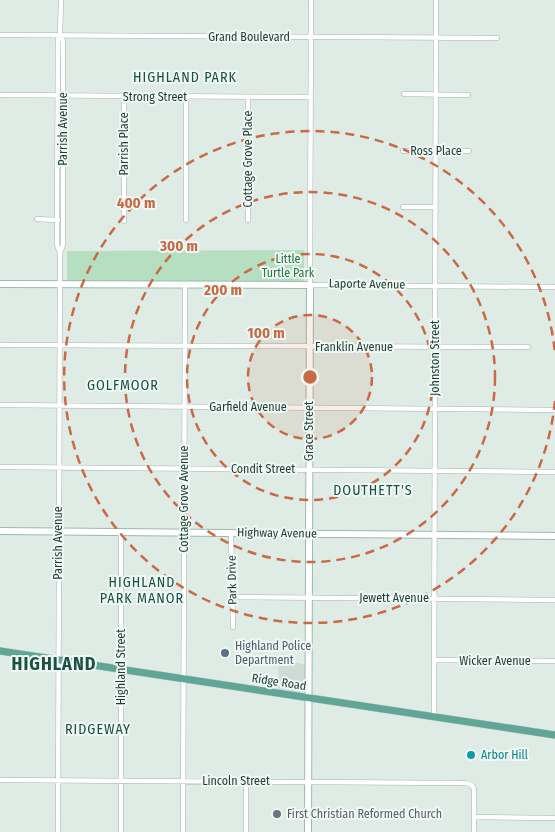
<svg xmlns="http://www.w3.org/2000/svg" width="555" height="832" font-family="'Fira Sans Condensed',sans-serif">
<rect width="100%" height="100%" fill="#dfece6"/>
<path fill="#cddcd5" d="M279,660L309,665V697L278,692Z"/>
<path fill="#b6dfc1" d="M304,250V283L67,281V251Z"/>
<g fill="none" stroke-linecap="round" stroke-linejoin="round">
<g stroke="#a2b4ae" stroke-width="5.5">
<path id="street" d="M311,0L310,285L555,287
M0,35L497,38
M404,94L468,95
M0,95L311,97
M124,97V221
M403,151H469
M403,207H435
M37,219L58,220
M186,220V97
M248,220V97
M60,253L63,245V41L60,35L61,0
M0,345L528,347
M0,405L555,410
M0,467L555,472
M231,533L233,627
M233,597L555,600
M434,660L555,661
M434,716L436,0
M0,780L466,783L472,785L474,789V832
M246,781V832
M474,817L555,818
M58,832L60,253L57,245V220L58,40L60,35
M121,832V532
M183,832L185,286"/>
</g>
<g stroke="#9db9af" stroke-width="8">
<path id="secondary" d="M0,284L310,285L308,832
M0,531L555,536"/>
</g>
<g stroke="#c0c9c7" stroke-width="8">
<path id="primary" d="M0,651L555,735"/>
</g>
<use href="#street" stroke="#fff" stroke-width="4.5"/>
<use href="#secondary" stroke="#fff" stroke-width="6"/>
<use href="#primary" stroke="#5fa695" stroke-width="7"/>
</g>
<circle cx="310" cy="377" r="62" fill="#c76a45" fill-opacity=".12"/>
<g fill="none" stroke="#c76a45" stroke-width="2.5" stroke-dasharray="9 6">
<circle cx="310" cy="377" r="62"/>
<circle cx="310" cy="377" r="123"/>
<circle cx="310" cy="377" r="185"/>
<path d="M555 401A246 246 0 1 1 555 353"/>
</g>
<circle fill="#5c6f8a" stroke="#f0f8f4" stroke-width="2" cx="225" cy="653" r="5"/>
<circle fill="#0f9aa8" stroke="#f0f8f4" stroke-width="2" cx="471" cy="755" r="5"/>
<circle fill="#6b7280" stroke="#f0f8f4" stroke-width="2" cx="277" cy="814" r="5"/>
<g text-anchor="middle" stroke-width="4" stroke-linejoin="round" paint-order="stroke">
<g font-size="12" fill="#1f3d36" stroke="#f0f8f4">
<text x="249" y="41">Grand Boulevard</text>
<text x="155" y="101">Strong Street</text>
<text transform="translate(63 129) rotate(-90)" y="4">Parrish Avenue</text>
<text transform="translate(124 144) rotate(-90)" y="4">Parrish Place</text>
<text x="436" y="155">Ross Place</text>
<text transform="translate(248 159) rotate(-90)" y="4">Cottage Grove Place</text>
<text transform="translate(367 284) rotate(1)" y="4">Laporte Avenue</text>
<text x="354" y="351">Franklin Avenue</text>
<text transform="translate(435 358) rotate(-90)" y="4">Johnston Street</text>
<text x="248" y="411">Garfield Avenue</text>
<text transform="translate(309 431) rotate(-90)" y="4">Grace Street</text>
<text x="263" y="473">Condit Street</text>
<text transform="translate(184 499) rotate(-90)" y="4">Cottage Grove Avenue</text>
<text transform="translate(277 533) rotate(1)" y="4">Highway Avenue</text>
<text transform="translate(58 543) rotate(-90)" y="4">Parrish Avenue</text>
<text transform="translate(232 580) rotate(-91)" y="4">Park Drive</text>
<text x="394" y="602">Jewett Avenue</text>
<text x="495" y="665">Wicker Avenue</text>
<text transform="translate(121 667) rotate(-90)" y="4">Highland Street</text>
<text transform="translate(279 682) rotate(9)" y="4">Ridge Road</text>
<text x="236" y="785">Lincoln Street</text>
</g>
<g font-size="12" fill="#257846" stroke="#f0f8f4">
<text x="288" y="263">Little<tspan x="288" dy="14">Turtle Park</tspan></text>
</g>
<g font-size="12" fill="#4e5e75" stroke="#f0f8f4" text-anchor="start">
<text x="235" y="650">Highland Police<tspan x="235" dy="14">Department</tspan></text>
</g>
<g font-size="12" fill="#0d838f" stroke="#f0f8f4" text-anchor="start">
<text x="481" y="759">Arbor Hill</text>
</g>
<g font-size="12" fill="#5b616d" stroke="#f0f8f4" text-anchor="start">
<text x="287" y="818">First Christian Reformed Church</text>
</g>
<g font-size="14" letter-spacing="1" fill="#195144" stroke="#f0f8f4">
<text x="185" y="82">HIGHLAND PARK</text>
<text x="123" y="390">GOLFMOOR</text>
<text x="373" y="495">DOUTHETT'S</text>
<text x="142" y="587">HIGHLAND<tspan x="142" dy="16">PARK MANOR</tspan></text>
<text x="98" y="734">RIDGEWAY</text>
</g>
<g font-size="18" font-weight="bold" letter-spacing="1" fill="#195144" stroke="#f0f8f4">
<text x="54" y="670">HIGHLAND</text>
</g>
</g>
<circle cx="310" cy="377" r="8" fill="#c76a45" stroke="#f0f8f4" stroke-width="2.5"/>
<g font-size="15" text-anchor="middle" font-weight="bold" fill="#c76a45" stroke="#f0f8f4" stroke-width="4" stroke-linejoin="round" paint-order="stroke">
<text x="136" y="208">400 m</text>
<text x="179" y="251">300 m</text>
<text x="223" y="295">200 m</text>
<text x="266" y="338">100 m</text>
</g>
</svg>
